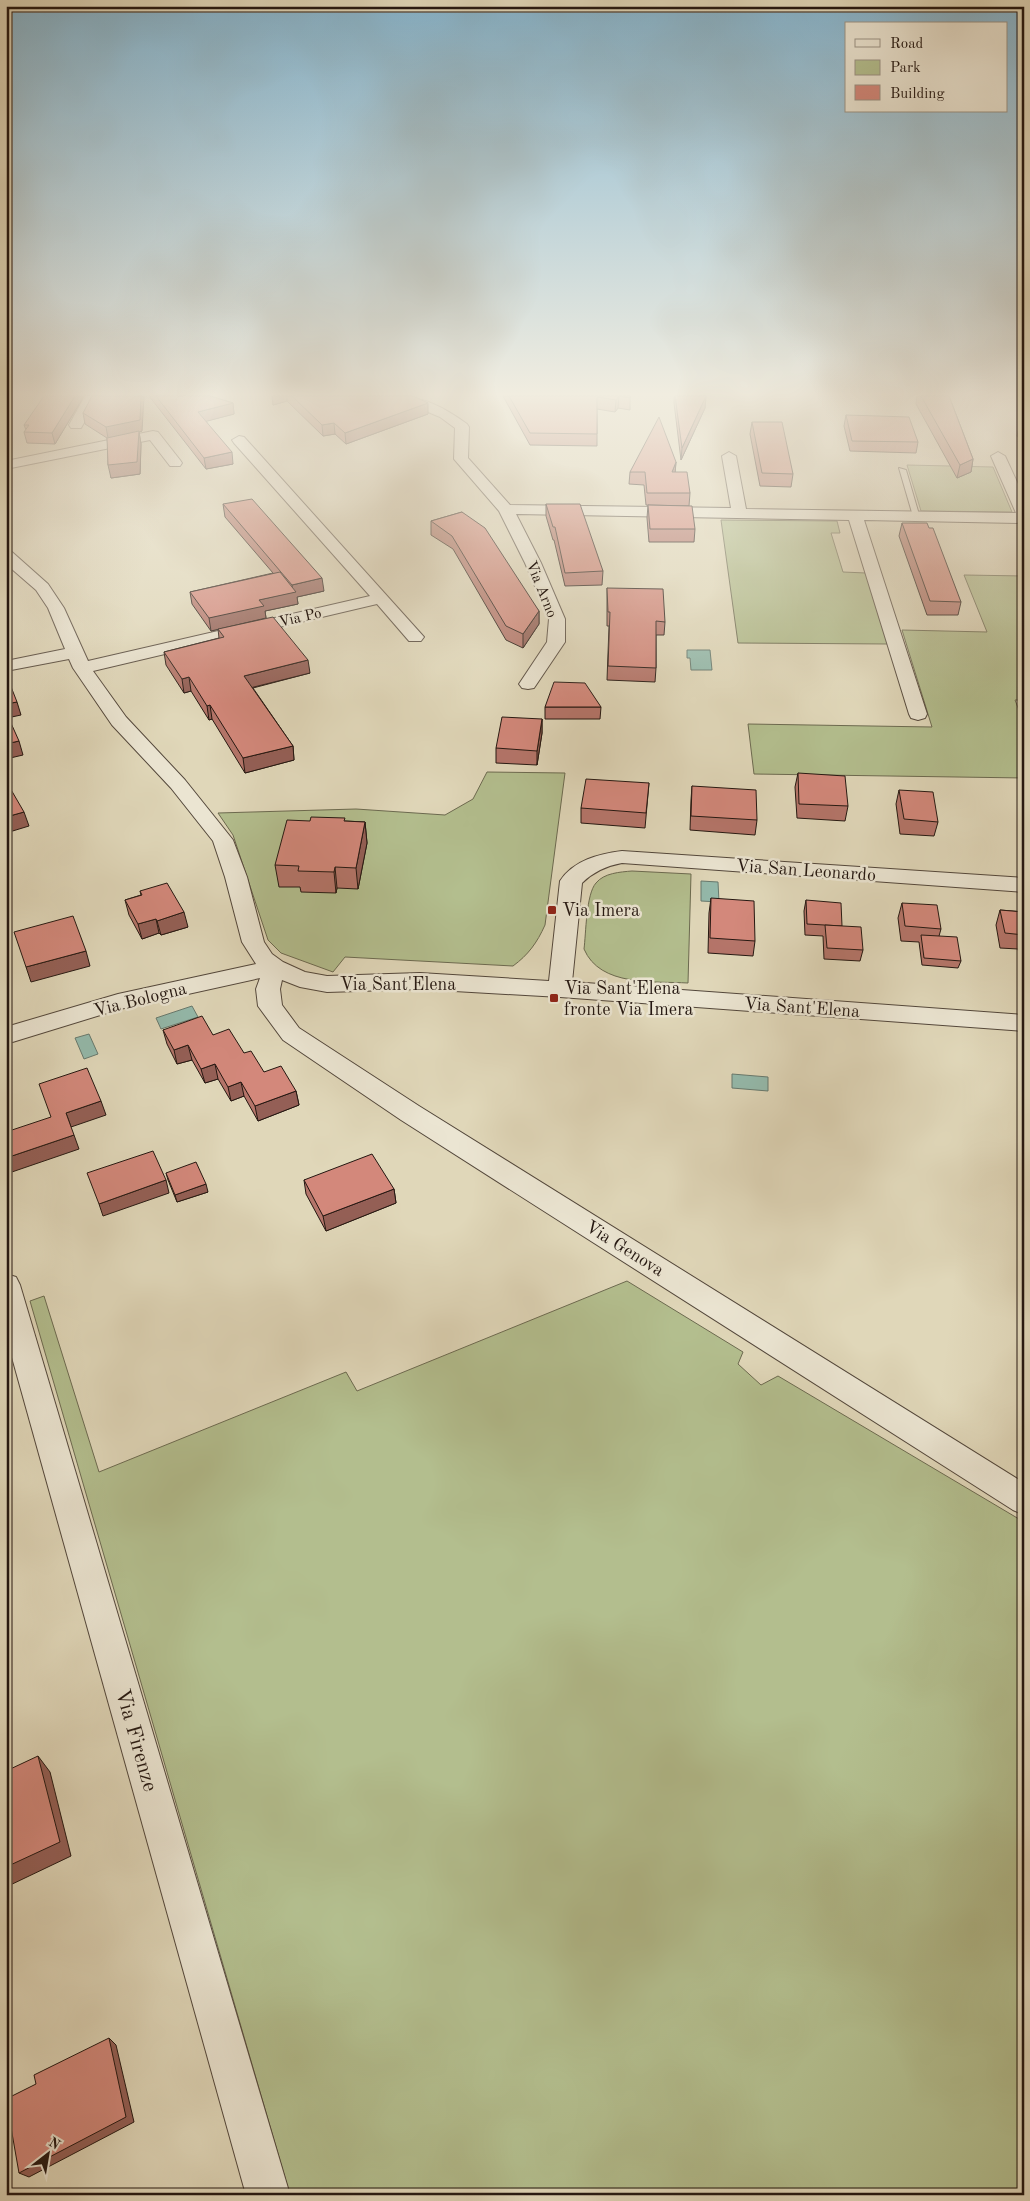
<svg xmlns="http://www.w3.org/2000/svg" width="1030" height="2201" viewBox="0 0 1030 2201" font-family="'Old Standard TT',serif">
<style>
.green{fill:#b3be8e;stroke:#6c6a50}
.water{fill:#94baac;stroke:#67796e}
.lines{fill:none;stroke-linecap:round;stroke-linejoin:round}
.lane-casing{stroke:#53473b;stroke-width:2}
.street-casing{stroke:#53473b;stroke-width:2}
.lane{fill:#ebe5d2;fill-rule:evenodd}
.street{fill:#ebe5d2;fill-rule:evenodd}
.wall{fill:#b5756a;stroke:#241711}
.shaded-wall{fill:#945f56;stroke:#241711}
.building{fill:#d3887b;stroke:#241711}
.poi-dot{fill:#8f2418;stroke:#ebe5d2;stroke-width:2}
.labels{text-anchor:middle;stroke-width:5;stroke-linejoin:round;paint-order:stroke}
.far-street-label{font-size:15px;fill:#241711;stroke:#ebe5d2}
.street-label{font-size:18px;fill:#241711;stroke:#ebe5d2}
.poi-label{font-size:18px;fill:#241711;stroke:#ebe5d2;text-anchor:start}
.near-street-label{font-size:21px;fill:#241711;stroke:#ebe5d2}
</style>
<rect width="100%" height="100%" fill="#e0d7b9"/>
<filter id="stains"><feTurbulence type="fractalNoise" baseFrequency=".004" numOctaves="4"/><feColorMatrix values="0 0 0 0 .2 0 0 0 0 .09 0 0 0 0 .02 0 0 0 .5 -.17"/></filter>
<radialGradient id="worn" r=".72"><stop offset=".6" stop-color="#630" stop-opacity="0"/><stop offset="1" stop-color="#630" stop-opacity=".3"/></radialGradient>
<g class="green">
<path d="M907,465L993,467L1012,512L921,511Z"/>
<path d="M721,520L837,521L840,533H831L843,572L866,573L888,644L738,643Z"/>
<path d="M964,575L1024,576V700H1015L1024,723V778L754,774L748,724L932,727L902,630L987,632Z"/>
<path d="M487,772L565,773L545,925C537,943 528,955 513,966L345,957L333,972L281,953L268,940L233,835L218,813L356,809L445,815L473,799Z"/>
<path d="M632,871L691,874L688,983C654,981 600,987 584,949C586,934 586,894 596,883C604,873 620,872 632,871Z"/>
<path d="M627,1281L743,1352L738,1364L761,1385L778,1376L1024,1522V2195H290L30,1301L44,1296L99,1472L346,1372L357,1391Z"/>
</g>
<g class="water">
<path d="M687,650H710L712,670H691L690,658H687Z"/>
<path d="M701,881L718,882L719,902L701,901Z"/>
<path d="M192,1006L198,1017L161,1029L156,1018Z"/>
<path d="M89,1034L98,1054L84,1059L75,1038Z"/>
<path d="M732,1074L768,1077V1091L732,1088Z"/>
</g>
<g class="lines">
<g class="lane-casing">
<path id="lane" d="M899,468L906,470L920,518L913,516Z"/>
</g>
<g class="street-casing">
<g id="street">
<path d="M85,396H99L81,428H71L69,425Z"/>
<path d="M395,396C423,396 445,408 467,424L469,427L468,458L510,505L731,508L722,456L729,452L736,456L746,509L1016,513L991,456L998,452L1005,456L1024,497V523L864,520L927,714L925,718L918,720L911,718L909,714L849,520L516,514L541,563L565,619V642L534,688L528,689L522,688L519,684L547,642L549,619L525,563L499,511L454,459L455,428L440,417L397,399Z"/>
<path d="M153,431L158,432L180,460L182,463L180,466H170L150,440L6,469V461Z"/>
<path d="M239,436L244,437L424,637L421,641H409L377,604L93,671L126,717L185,780L233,840L247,877L264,942L272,954L283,962L305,972L327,976L420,973L549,981L560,881C574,860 599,854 622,851L1024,878V892L622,863C606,866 593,872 582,883L572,982L1024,1015V1031L560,997L420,989L327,992L300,987L282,980L280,989L282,1005L299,1028L419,1106L1024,1483V1515L1013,1510L401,1120L283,1040L258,1006L256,989L260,978L120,1009L6,1044V1027L118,994L256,964L242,942L225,877L213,841L171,788L112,725L73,668L69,659L6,671V661L65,649L48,608L36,590L6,564V550L12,552L48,584L64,608L88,661L370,596L234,443L232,440Z"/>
<path d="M6,1274L16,1277L20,1285L290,2195H246L6,1336Z"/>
</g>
</g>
<use href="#lane" class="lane"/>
<use href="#street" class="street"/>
</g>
<g class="wall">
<path d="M84,396L55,444L27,443L24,432L26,430L24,425Z"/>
<path d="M149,396H210L233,403L234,414L206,421L233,464L206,469Z"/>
<path d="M272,396H413L428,414L346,444L335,434L323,436L287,401L273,405Z"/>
<path d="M503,396H630V410L618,408L615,412L597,409V446L530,445Z"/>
<path d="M674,396H706L705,408L681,460L674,403Z"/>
<path d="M917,396H949L973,459L971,472L957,478L916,404Z"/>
<path d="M83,413L142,431L139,432L141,444L140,474L111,478L107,438L85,424Z"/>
<path d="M846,415L918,442L916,453L850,451L844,426Z"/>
<path d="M752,422L793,474L791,487L760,486L750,434Z"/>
<path d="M1020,424H1024V442L1017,436Z"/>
<path d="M676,462L675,472L690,493L689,506L646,505L644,485L629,484L630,472Z"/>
<path d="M223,504L324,591L297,597L298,604L265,611L266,618L211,631L192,604L190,592L273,573L225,517Z"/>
<path d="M546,504L603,571L602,585L565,586L554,540H553L546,516Z"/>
<path d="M648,505L695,529L694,542H649L647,518Z"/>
<path d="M462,512L539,611V624L523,648L506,640L453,549L431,535V521Z"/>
<path d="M902,523L961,602L958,615H927L899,536Z"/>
<path d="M607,588L665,622L664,635H656V668L655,682L607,680L609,626H607Z"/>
<path d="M218,629L310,673L253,688L293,746L294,760L245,773L212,719L209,720L191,691L184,693L166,665L164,652L219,638Z"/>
<path d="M545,707H601L600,719H545Z"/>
<path d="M542,719V733L537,765L496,763V748Z"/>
<path d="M798,773L848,806L845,821L797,818L795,787Z"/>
<path d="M649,783L645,828L581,823V808Z"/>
<path d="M692,786L757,820L755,835L690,830L691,800Z"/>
<path d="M899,790L938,822L934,836L900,834L896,804Z"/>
<path d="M345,821L365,822L367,843L358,889L337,888L336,893L301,892L300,887H279L275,865Z"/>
<path d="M140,891L188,927L161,935L159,933L142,939L129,915L125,900L141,895Z"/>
<path d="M711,898L755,941L753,956L708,953L709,913Z"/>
<path d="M806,900L842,926L863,950L860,961L824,959L823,936L805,935L804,911Z"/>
<path d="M902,903L941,929L939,936L961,961L958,968L922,965L919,942L901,941L898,918Z"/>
<path d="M1000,910L1024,912V973L1018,949L1000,948L996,925Z"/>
<path d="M163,1030L213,1035L244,1053L264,1072L296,1091L299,1105L258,1121L244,1096L231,1101L218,1079L205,1083L192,1060L177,1064L167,1044Z"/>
<path d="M166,1173L208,1192L177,1202L168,1180Z"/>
<path d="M304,1180L394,1189L396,1203L326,1231L306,1194Z"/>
</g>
<g class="shaded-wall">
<path d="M75,396H84L55,444L52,433Z"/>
<path d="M141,396H144L142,431L139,432L141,444L140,474L111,478L108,465V438L106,427Z"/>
<path d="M272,396H287V401L273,405Z"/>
<path d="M619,396L618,408L615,412L616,400Z"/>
<path d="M706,396L705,408L681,460L682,448Z"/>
<path d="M233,403L234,414L200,423L198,412Z"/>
<path d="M428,403V414L346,444L345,433Z"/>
<path d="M334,423L335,434L323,436L322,425Z"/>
<path d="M232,452L233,464L206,469L204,458Z"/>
<path d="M973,459L971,472L957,478L960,465Z"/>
<path d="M676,462L675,474L672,472Z"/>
<path d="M322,578L324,591L297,597L298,604L265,611L266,618L211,631L209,618L259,600L293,592L292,585Z"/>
<path d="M539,611V624L523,648V634Z"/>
<path d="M308,660L310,673L246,689L244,676Z"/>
<path d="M189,677L191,691L184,693L182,679Z"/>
<path d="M17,702L21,715L7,718L6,715V704Z"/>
<path d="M210,705L212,719L209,720L207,706Z"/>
<path d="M542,719V733L537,765V751Z"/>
<path d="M19,741L23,755L6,759V744Z"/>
<path d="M293,746L294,760L245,773L243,758Z"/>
<path d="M24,812L29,826L6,833V817Z"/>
<path d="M365,822L367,843L358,889L356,868Z"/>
<path d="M335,867L337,888L336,893L334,872Z"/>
<path d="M184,912L188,927L161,935L157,921Z"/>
<path d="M156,919L159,933L142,939L138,924Z"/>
<path d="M86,951L90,966L31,982L26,967Z"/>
<path d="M188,1045L192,1060L177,1064L174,1050Z"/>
<path d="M215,1064L218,1079L205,1083L201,1069Z"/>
<path d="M241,1082L244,1096L231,1101L228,1087Z"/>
<path d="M296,1091L299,1105L258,1121L255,1106Z"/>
<path d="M101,1101L106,1115L71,1127L66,1113Z"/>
<path d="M74,1135L79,1149L6,1174V1158Z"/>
<path d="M166,1180L169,1193L103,1216L99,1204Z"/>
<path d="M206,1184L208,1192L177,1202L175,1195Z"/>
<path d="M394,1189L396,1203L326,1231L323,1216Z"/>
<path d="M38,1756L50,1772L71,1856L6,1887V1867Z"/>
<path d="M109,2038L116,2045L134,2122L29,2177L19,2173Z"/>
</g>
<g class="building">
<path d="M44,396H75L52,433L24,432L29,425H24Z"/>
<path d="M92,396H141L140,420L106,427L83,413Z"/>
<path d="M156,396H210L233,403L198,412L232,452L204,458Z"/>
<path d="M292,396H413L428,403L345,433L334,423L322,425Z"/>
<path d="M509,396H630V398L619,396L616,400L597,397V434L530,433Z"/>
<path d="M675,396H706L682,448Z"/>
<path d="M921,396H949L973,459L960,465Z"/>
<path d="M846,415L909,417L918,442L852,441Z"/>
<path d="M659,417L676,462L672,472H687L690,493H647L645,472H630Z"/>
<path d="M752,422H782L793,474L762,473Z"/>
<path d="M139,431L137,462L108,465L107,438Z"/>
<path d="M252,499L322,578L292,585L223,504Z"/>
<path d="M546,504H580L603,571L565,573L555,527H553Z"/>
<path d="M648,505L692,506L695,529H650Z"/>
<path d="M462,512L485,528L539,611L523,634L506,626L452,536L431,521Z"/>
<path d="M902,523H927L929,528H933L961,602L930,601Z"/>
<path d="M280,572L296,592L259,600L264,606L209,618L190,592Z"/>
<path d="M607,588L663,589L665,622L656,621V668L608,666L610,612H608Z"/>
<path d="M273,617L308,660L244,676L293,746L243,758L210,705L207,706L189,677L182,679L164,652L224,637L218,629Z"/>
<path d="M6,674L17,702L6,704Z"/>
<path d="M554,682L585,683L601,707H545Z"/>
<path d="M6,712L19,741L6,744Z"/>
<path d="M502,717L542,719L537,751L496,748Z"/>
<path d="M798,773L845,776L848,806L799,804Z"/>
<path d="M586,779L649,783L646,813L581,808Z"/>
<path d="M6,781L24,812L6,817Z"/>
<path d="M692,786L756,790L757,820L691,816Z"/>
<path d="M899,790L933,792L938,822L904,819Z"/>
<path d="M311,817L345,818L344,821L365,822L356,868L335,867L334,872L298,871L299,866L275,865L287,820L310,821Z"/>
<path d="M167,883L184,912L157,921L156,919L138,924L125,900L142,895L140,891Z"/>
<path d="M711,898L754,901L755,941L710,938Z"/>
<path d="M806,900L841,903L842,926L807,924Z"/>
<path d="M902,903L937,905L941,929L905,926Z"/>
<path d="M1000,910L1024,912V936V935L1005,933Z"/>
<path d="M73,916L86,951L26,967L14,932Z"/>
<path d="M825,925L861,927L863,950L827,948Z"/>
<path d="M921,935L957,937L961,961L924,958Z"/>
<path d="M202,1016L213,1035L229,1029L244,1053L251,1051L264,1072L281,1066L296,1091L255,1106L241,1082L228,1087L215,1064L201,1069L188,1045L174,1050L163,1030Z"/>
<path d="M87,1068L101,1101L66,1113L74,1135L6,1158V1132L51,1117L39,1084Z"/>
<path d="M153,1151L166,1180L99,1204L87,1173Z"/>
<path d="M372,1154L394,1189L323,1216L304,1180Z"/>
<path d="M196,1162L206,1184L175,1195L166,1173Z"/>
<path d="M38,1756L60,1842L6,1867V1771Z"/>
<path d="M109,2038L126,2117L19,2173L6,2099L36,2084L34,2075Z"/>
</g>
<linearGradient id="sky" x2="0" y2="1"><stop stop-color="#86b6d0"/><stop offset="0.56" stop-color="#f1ede0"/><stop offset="1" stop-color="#f1ede0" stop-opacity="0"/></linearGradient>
<rect width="1030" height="704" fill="url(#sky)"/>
<g class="poi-dot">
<rect x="547" y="905" width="10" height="10" rx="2.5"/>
<rect x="549" y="993" width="10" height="10" rx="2.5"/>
</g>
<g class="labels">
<g class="far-street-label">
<text transform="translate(542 589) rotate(68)" y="5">Via Arno</text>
<text transform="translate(300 617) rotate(-13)" y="5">Via Po</text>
</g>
<g class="street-label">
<text transform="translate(806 870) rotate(4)" y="6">Via San Leonardo</text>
<text x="398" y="990">Via Sant'Elena</text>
<text transform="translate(140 999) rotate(-14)" y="6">Via Bologna</text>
<text transform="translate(802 1007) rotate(4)" y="6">Via Sant'Elena</text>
<text transform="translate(625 1248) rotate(32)" y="6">Via Genova</text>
</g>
<g class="poi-label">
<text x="562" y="916">Via Imera</text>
<text x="564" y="994">Via Sant'Elena<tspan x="564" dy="21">fronte Via Imera</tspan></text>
</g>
<g class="near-street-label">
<text transform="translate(137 1740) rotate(74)" y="7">Via Firenze</text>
</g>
</g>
<rect width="1030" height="2201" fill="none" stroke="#e0d7b9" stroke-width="25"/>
<rect x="8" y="8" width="1015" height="2186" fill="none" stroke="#241711" stroke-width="2.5"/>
<rect x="12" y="12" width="1005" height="2176" fill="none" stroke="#241711"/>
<rect x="845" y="22" width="162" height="90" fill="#ebe5d2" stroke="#9b9385"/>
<rect x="855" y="39" width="25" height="8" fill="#ebe5d2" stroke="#9b9385"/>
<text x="890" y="48" font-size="15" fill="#241711">Road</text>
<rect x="855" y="60" width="25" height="15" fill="#b3be8e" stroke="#9b9385"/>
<text x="890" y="72" font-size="15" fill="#241711">Park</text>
<rect x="855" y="85" width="25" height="15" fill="#d3887b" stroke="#9b9385"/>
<text x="890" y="98" font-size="15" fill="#241711">Building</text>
<g transform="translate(48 2154) rotate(31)" stroke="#ebe5d2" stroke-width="4" paint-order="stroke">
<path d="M0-4L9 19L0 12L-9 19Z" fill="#241711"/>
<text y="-8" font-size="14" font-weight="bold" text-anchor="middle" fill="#241711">N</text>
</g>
<rect width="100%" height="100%" filter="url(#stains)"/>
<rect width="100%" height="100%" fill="url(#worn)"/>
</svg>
